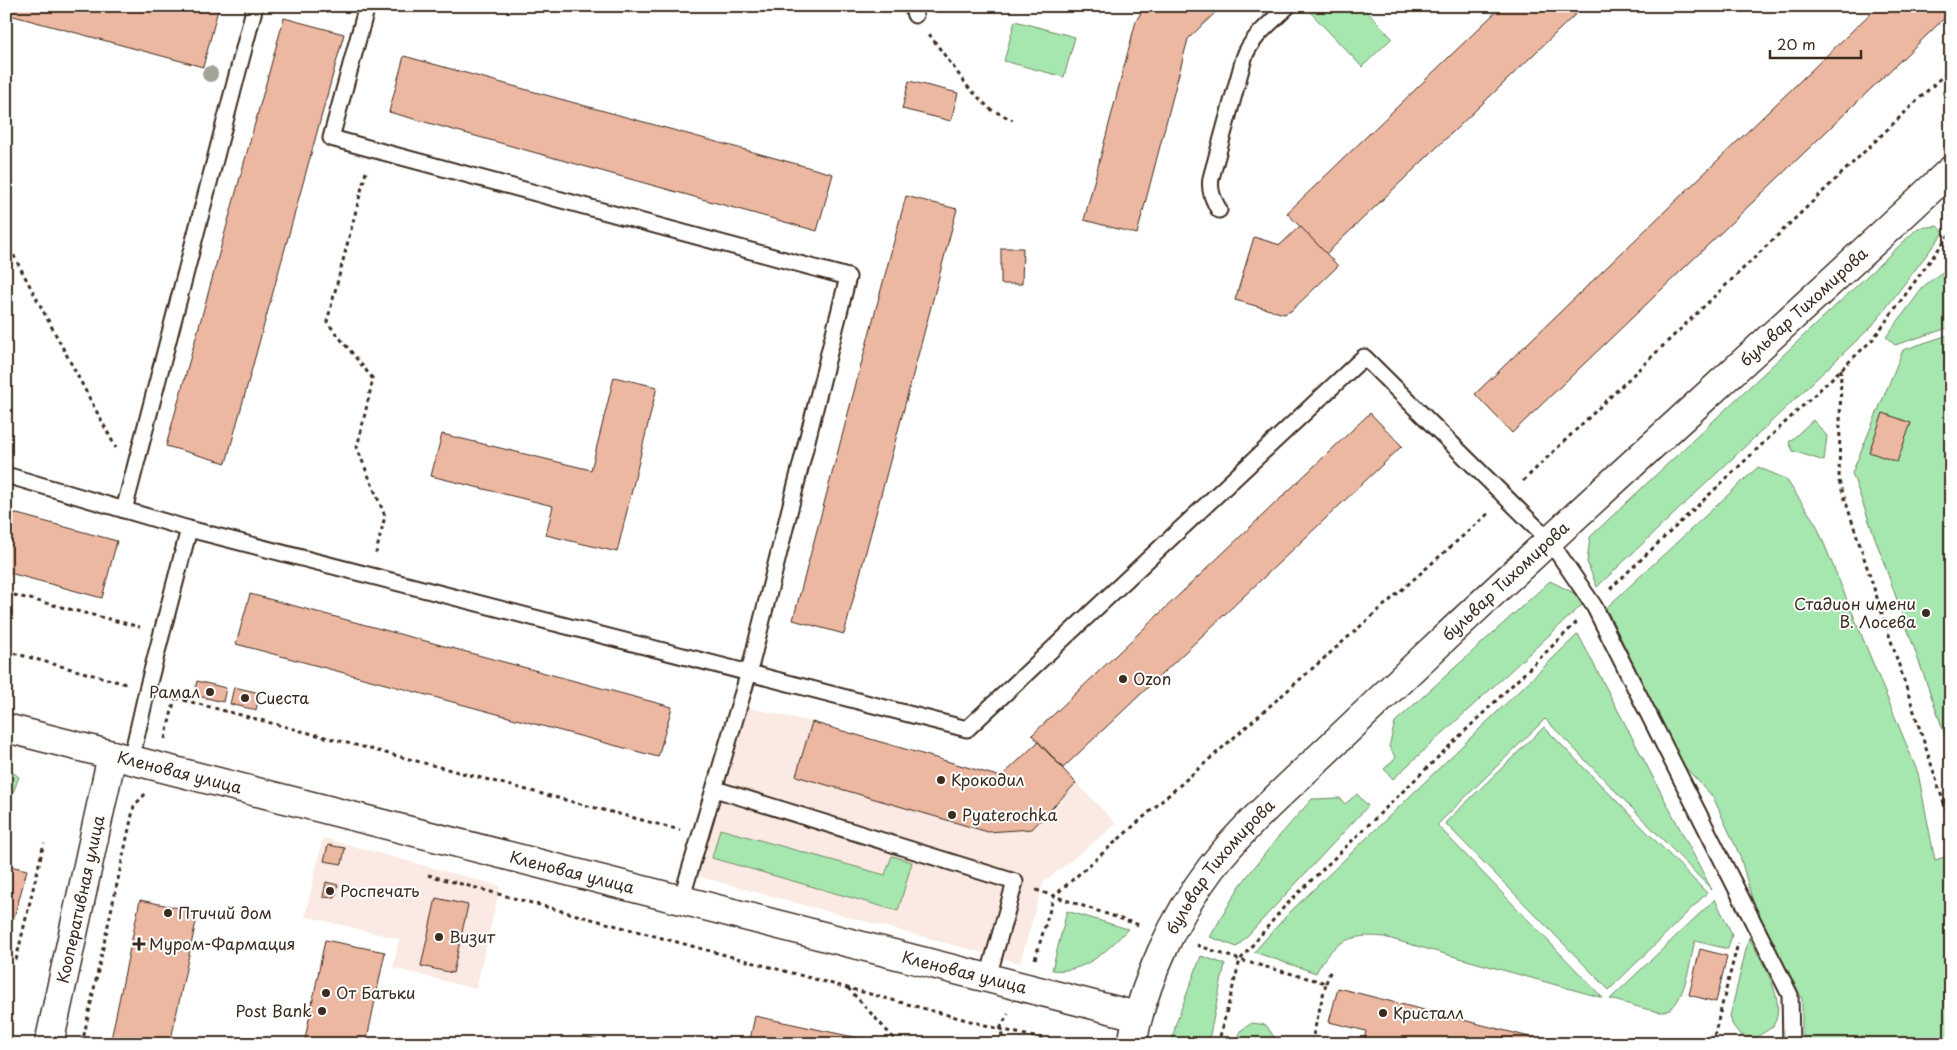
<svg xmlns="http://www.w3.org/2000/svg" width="1957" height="1050" viewBox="0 0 1957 1050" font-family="'Playpen Sans',sans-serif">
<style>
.built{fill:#faeae3}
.green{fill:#a6e6af;stroke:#708866}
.building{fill:#edb8a1;stroke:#3b2a1e}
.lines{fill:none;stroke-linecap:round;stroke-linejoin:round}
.service-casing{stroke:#3b2a1e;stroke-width:19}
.minor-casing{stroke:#3b2a1e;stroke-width:31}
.tertiary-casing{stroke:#3b2a1e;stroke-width:31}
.path{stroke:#3b2a1e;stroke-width:3;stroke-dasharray:4 4;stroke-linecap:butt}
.service{stroke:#fff;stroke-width:15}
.minor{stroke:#fff;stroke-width:28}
.tertiary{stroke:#fff;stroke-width:28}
.tree{fill:#a2a497}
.poi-dot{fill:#3b2a1e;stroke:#fff;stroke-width:2}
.labels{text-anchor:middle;stroke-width:4;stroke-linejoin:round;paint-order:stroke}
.street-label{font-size:16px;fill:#3b2a1e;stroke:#fff}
.poi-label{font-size:16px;fill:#3b2a1e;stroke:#fff;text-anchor:start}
</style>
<rect width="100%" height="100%" fill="#fff"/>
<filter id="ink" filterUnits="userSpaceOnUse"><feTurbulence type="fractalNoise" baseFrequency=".02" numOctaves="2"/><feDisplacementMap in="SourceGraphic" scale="10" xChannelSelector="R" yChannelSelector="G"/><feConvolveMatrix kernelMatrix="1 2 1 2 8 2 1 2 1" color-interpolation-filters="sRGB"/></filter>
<g filter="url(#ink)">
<g class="built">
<path d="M746,707L812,722L1001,777L1038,742L1116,824L1043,883L1020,963L697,876Z"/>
<path d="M323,838L500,886L476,989L393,968L399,939L305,916Z"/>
</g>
<g class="green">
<path d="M1316,6H1362L1392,38L1362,67L1310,12Z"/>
<path d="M1015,21L1075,37L1064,77L1004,61Z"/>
<path d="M1951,84V113L1942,92Z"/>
<path d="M1937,226L1944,232L1872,326L1597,587L1587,562L1590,537L1918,228Z"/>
<path d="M1945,270L1951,280V327L1895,345L1886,337L1925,285Z"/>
<path d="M1951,334V752L1852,473L1903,350Z"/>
<path d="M1813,420L1827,436L1824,461L1793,451L1789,442Z"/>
<path d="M1758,467L1786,479L1816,524L1918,773L1935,860L1951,855V1044H1802V999L1753,902L1740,856L1713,797L1683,765L1606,608Z"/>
<path d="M1550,581L1580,596L1582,605L1393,779L1384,769L1396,758L1389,747L1395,722Z"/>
<path d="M1578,634L1712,890L1545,719L1437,825L1603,998L1384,937C1350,933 1332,942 1316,973L1254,952L1288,914Z"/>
<path d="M1544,727L1707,893L1609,990L1445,823Z"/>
<path d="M6,767L19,777L11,798L6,799Z"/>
<path d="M1357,794L1368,806L1237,947L1210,937L1239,887L1274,842L1312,799L1340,798L1345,804Z"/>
<path d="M720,829L885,875L892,856L912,862L898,911L712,858Z"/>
<path d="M1715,899L1732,934L1728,949L1695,941C1690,959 1685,1009 1663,1012C1656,1013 1618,1001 1610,999Z"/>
<path d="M1067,911L1128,929C1107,951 1084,974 1052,970Z"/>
<path d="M1749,937C1760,959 1789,1002 1773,1026C1769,1030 1761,1034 1757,1037L1741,1036L1732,1024L1730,1016Z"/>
<path d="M1201,956L1225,964L1208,1044H1171L1176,1023Z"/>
<path d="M1252,1023L1266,1025L1274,1037L1272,1044H1238L1240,1031Z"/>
</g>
<g class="building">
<path d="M6,6H219L203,67L6,14Z"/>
<path d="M1145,6H1222L1188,39L1137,234L1084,220L1136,21Z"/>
<path d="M1502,6H1584L1326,254L1287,213Z"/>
<path d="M1878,6H1951V12L1512,433L1475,394Z"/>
<path d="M284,18L344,34L226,463L166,446Z"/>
<path d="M404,56L833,174L817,231L389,112Z"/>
<path d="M909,81L958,93L951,121L902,109Z"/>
<path d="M906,196L957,209L844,634L793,620Z"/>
<path d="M1300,226L1338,266L1291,311L1284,314L1235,300L1254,237L1280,245Z"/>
<path d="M1001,248H1023L1022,284H1001Z"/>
<path d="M614,377L657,387L617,552L546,535L553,506L431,476L442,434L591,470Z"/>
<path d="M1370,413L1402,446L1063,768L1032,735Z"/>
<path d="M1883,413L1911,423L1897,462L1869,452Z"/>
<path d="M6,511L117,541L102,598L6,572Z"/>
<path d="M250,594L672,707L658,757L236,644Z"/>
<path d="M197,681L226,688L223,702L194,695Z"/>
<path d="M234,687L260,693L256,710L230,704Z"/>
<path d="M812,722L1001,777L1038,742L1076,783L1032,829L988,832L796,776Z"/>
<path d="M328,845L345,848L342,864L324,861Z"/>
<path d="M6,865L27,870L14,918L6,916Z"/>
<path d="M326,882L338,885L335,898L323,897Z"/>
<path d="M436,898L468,905L453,973L421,966Z"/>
<path d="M140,900L198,912L190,950L170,1044H110Z"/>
<path d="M325,940L385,952L366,1044H304Z"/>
<path d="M1700,949L1727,956L1716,1002L1689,995Z"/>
<path d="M1338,988L1557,1044H1363L1366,1031L1329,1022Z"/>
<path d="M755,1016L863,1039L862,1044H749Z"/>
<path d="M589,1038L614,1044H588Z"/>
</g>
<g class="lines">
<g class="service-casing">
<g id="service">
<path d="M367,6L331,138L848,277L749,672L681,900"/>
<path d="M912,6L915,15"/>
<path d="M1219,210C1213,199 1209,191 1211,178L1244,58C1251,37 1272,22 1288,6"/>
<path d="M6,475L189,529L967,729L1364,357L1549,540L1594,606L1790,995L1791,1044"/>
<path d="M124,510L255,6"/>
<path d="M131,760L147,690L189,529"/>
<path d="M715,789L1015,882L988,977"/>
</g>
</g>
<g class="minor-casing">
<g id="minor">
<path id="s1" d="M6,728L1137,1016"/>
<path id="s2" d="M49,1044L112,755"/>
</g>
</g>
<g class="tertiary-casing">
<g id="tertiary">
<path id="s3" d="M1132,1044C1143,983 1174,917 1211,868C1240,831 1275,799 1309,767C1350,728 1391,689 1432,650C1603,488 1779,332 1951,170"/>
</g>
</g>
<g class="path">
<path d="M929,34L968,87L990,109L1013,120"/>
<path d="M366,172L327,322L373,379L357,448L385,516L376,553"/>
<path d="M6,241L116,448"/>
<path d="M1841,369L1839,481L1951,825"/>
<path d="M1523,481L1951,68"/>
<path d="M1610,589L1873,339L1951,232"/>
<path d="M6,593L140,627"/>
<path d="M6,651L126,684"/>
<path d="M168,696L680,830"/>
<path d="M165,739L175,698"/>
<path d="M428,875L1000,1029L1064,1044"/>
<path d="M1036,890L1142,926"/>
<path d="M1197,945L1240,960L1326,983L1311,1044"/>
<path d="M1035,959L1054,896L1489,513"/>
<path d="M16,960L44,843"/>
<path d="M1326,983L1331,969"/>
<path d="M848,988L899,1044"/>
<path d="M82,1044L134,806L146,793"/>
<path d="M1005,1044L1000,1029L1008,1014"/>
<path d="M1218,1044L1240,960L1284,907L1577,622"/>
<path d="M1712,1044L1738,943"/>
</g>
<use href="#service" class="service"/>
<use href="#minor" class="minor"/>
<use href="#tertiary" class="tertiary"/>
</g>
<circle class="tree" cx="210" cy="74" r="8"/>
</g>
<g class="poi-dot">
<circle cx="1926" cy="613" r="5"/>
<circle cx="1123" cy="679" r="5"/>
<circle cx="210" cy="692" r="5"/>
<circle cx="245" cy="698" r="5"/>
<circle cx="941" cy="780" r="5"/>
<circle cx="952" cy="815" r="5"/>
<circle cx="330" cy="891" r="5"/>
<circle cx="168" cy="913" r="5"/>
<circle cx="439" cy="937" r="5"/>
<path d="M136.5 936.5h5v5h5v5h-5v5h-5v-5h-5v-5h5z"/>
<circle cx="326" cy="993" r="5"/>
<circle cx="322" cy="1011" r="5"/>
<circle cx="1383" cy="1013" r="5"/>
</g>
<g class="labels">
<g class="street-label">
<text dy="6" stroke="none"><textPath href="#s3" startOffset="1011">бульвар Тихомирова</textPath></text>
<text dy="6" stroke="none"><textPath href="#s3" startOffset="606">бульвар Тихомирова</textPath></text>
<text dy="6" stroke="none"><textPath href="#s1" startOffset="179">Кленовая улица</textPath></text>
<text dy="6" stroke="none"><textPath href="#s3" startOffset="201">бульвар Тихомирова</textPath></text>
<text dy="6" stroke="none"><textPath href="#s1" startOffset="584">Кленовая улица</textPath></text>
<text dy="6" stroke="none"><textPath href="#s2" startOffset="148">Кооперативная улица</textPath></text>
<text dy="6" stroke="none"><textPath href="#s1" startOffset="989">Кленовая улица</textPath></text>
</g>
<g class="poi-label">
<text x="1916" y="610" text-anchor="end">Стадион имени<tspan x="1916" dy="18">В. Лосева</tspan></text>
<text x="1133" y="685">Ozon</text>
<text x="200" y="698" text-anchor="end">Рамал</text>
<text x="255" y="704">Сиеста</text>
<text x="951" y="786">Крокодил</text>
<text x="962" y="821">Pyaterochka</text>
<text x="340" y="897">Роспечать</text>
<text x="178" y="919">Птичий дом</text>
<text x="449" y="943">Визит</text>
<text x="149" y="950">Муром-Фармация</text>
<text x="336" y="999">От Батьки</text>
<text x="312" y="1017" text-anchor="end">Post Bank</text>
<text x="1393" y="1019">Кристалл</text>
</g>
</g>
<rect width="1957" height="1050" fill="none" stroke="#fff" stroke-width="25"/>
<rect x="12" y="12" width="1932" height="1025" fill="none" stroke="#3b2a1e" stroke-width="2" filter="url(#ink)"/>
<path d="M1770 50v8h91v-8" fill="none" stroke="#3b2a1e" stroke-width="2.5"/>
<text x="1777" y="50" font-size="15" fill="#3b2a1e" stroke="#ffffff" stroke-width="4" paint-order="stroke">20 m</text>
</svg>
